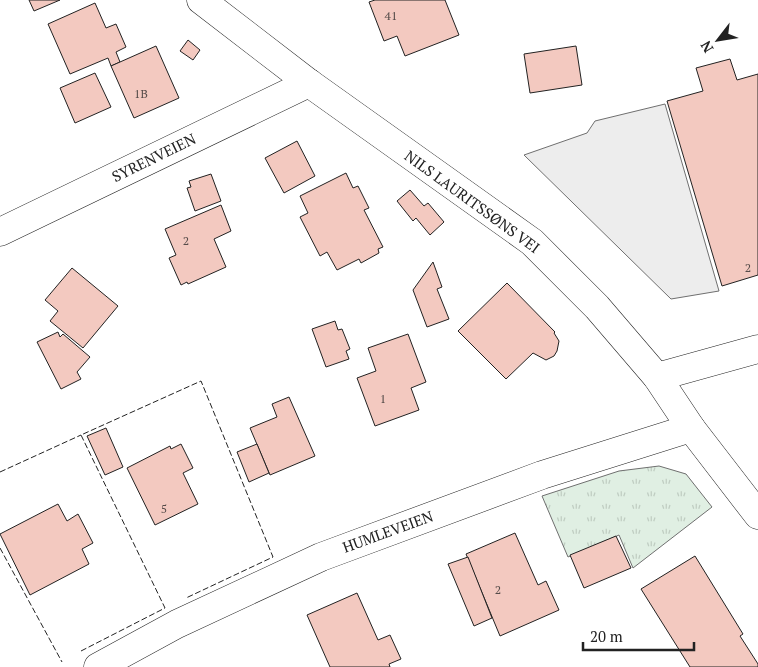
<svg xmlns="http://www.w3.org/2000/svg" width="758" height="667" viewBox="0 0 758 667" font-family="'PT Serif',serif">
<style>
.grass{fill:url(#grass-tufts);stroke:#6f6f6f}
.parking{fill:#ededed;stroke:#6f6f6f}
.building{fill:#f3c9c0;stroke:#222}
.lines{fill:none;stroke-linecap:round;stroke-linejoin:round}
.street-casing{stroke:#222;stroke-width:29}
.street{stroke:#fff;stroke-width:28}
.fence{stroke:#222;stroke-width:1;stroke-dasharray:6 2.5;stroke-linecap:butt}
.labels{text-anchor:middle;stroke-width:4;stroke-linejoin:round;paint-order:stroke}
.number-label{font-size:12px;fill:#564c4a}
.street-label{font-size:15px;fill:#222;stroke:#fff}
</style>
<defs>
<pattern id="grass-tufts" width="24" height="20" patternUnits="userSpaceOnUse" patternTransform="scale(1.25)"><rect width="24" height="20" fill="#e0efe3"/><path d="M3 7l-1-3M5 7V3M7 7l1-3M15 17l-1-3M17 17v-4M19 17l1-3" fill="none" stroke="#c0cdc2"/></pattern>
</defs>
<rect width="100%" height="100%" fill="#fff"/>
<path class="grass" d="M659,466L686,474L712,507L633,568L619,535L568,557L542,496L619,471Z"/>
<path class="parking" d="M665,104L719,291L671,299L524,155L587,133L595,121Z"/>
<g class="building">
<path d="M29,0H60L34,11Z"/>
<path d="M375,0H445L459,35L405,56L397,36L384,41L369,2Z"/>
<path d="M95,3L106,28L116,24L126,47L116,52L120,62L111,66L108,58L70,74L48,24Z"/>
<path d="M188,40L200,50L193,60L180,51Z"/>
<path d="M156,46L179,98L134,118L111,66Z"/>
<path d="M576,46L582,85L530,93L524,54Z"/>
<path d="M730,59L737,80L758,74V275L722,286L667,101L703,91L696,68Z"/>
<path d="M95,73L111,107L75,123L60,88Z"/>
<path d="M297,141L315,176L284,193L265,158Z"/>
<path d="M346,173L353,188L358,186L369,208L364,210L383,247L378,249L379,253L361,263L359,259L337,270L327,252L320,256L300,217L308,213L300,196Z"/>
<path d="M211,174L221,201L195,211L187,188L191,187L189,181Z"/>
<path d="M410,190L424,206L428,203L444,222L430,235L416,218L413,221L397,201Z"/>
<path d="M221,205L231,231L214,239L226,267L188,284L187,282L181,285L169,258L176,255L165,229Z"/>
<path d="M433,262L442,287L437,289L449,319L427,327L413,290Z"/>
<path d="M72,268L118,306L83,348L50,321L58,311L45,300Z"/>
<path d="M507,283L555,332L554,333L559,341L557,351L554,356L546,360L533,353L506,379L458,331Z"/>
<path d="M335,321L338,330L342,329L350,349L346,351L349,359L326,367L312,329Z"/>
<path d="M58,332L60,337L63,334L90,357L77,372L81,379L61,389L37,342Z"/>
<path d="M408,334L426,382L411,388L419,410L375,426L357,378L376,371L368,348Z"/>
<path d="M289,397L315,456L270,475L250,428L277,417L272,404Z"/>
<path d="M106,428L123,467L105,475L87,436Z"/>
<path d="M181,444L193,468L183,473L198,504L155,525L127,468L170,446L171,449Z"/>
<path d="M257,444L269,473L249,482L237,452Z"/>
<path d="M58,504L67,521L78,514L93,543L82,549L89,564L30,595L0,534Z"/>
<path d="M515,533L538,585L546,581L559,610L500,636L466,554Z"/>
<path d="M616,536L631,568L584,588L570,555Z"/>
<path d="M695,556L743,634L740,636L758,664V667H690L641,589Z"/>
<path d="M468,557L492,618L474,626L448,564Z"/>
<path d="M357,593L378,640L390,635L401,659L389,664L390,667H330L307,615Z"/>
</g>
<g class="lines">
<g class="street-casing">
<g id="street">
<path d="M201,0L309,83L532,242L597,307L657,377L691,428L758,515"/>
<path d="M0,232L309,83"/>
<path d="M657,377L758,349"/>
<path d="M98,667L177,624L321,557L542,475L691,428"/>
</g>
</g>
<use href="#street" class="street"/>
<g class="fence">
<path d="M0,472L81,435"/>
<path d="M0,548L62,662"/>
<path d="M81,651L165,608L81,435L201,381L273,557L186,598"/>
</g>
</g>
<g class="labels">
<g class="number-label">
<text x="391" y="20">41</text>
<text x="141" y="98">1B</text>
<text x="186" y="245">2</text>
<text x="748" y="272">2</text>
<text x="383" y="403">1</text>
<text x="164" y="513">5</text>
<text x="498" y="594">2</text>
</g>
<g class="street-label">
<text transform="translate(154 158) rotate(-26)" y="5">SYRENVEIEN</text>
<text transform="translate(472 202) rotate(36)" y="5">NILS LAURITSSØNS VEI</text>
<text transform="translate(388 532) rotate(-20)" y="5">HUMLEVEIEN</text>
</g>
</g>
<g transform="translate(718 40) rotate(239)" stroke="#ffffff" stroke-width="4" paint-order="stroke">
<path d="M0-4L9 19L0 12L-9 19Z" fill="#222222"/>
<text y="-8" font-size="14" font-weight="bold" text-anchor="middle" fill="#222222">N</text>
</g>
<path d="M583 642v8h111v-8" fill="none" stroke="#222222" stroke-width="2.5"/>
<text x="590" y="642" font-size="15" fill="#222222" stroke="#ffffff" stroke-width="4" paint-order="stroke">20 m</text>
</svg>
